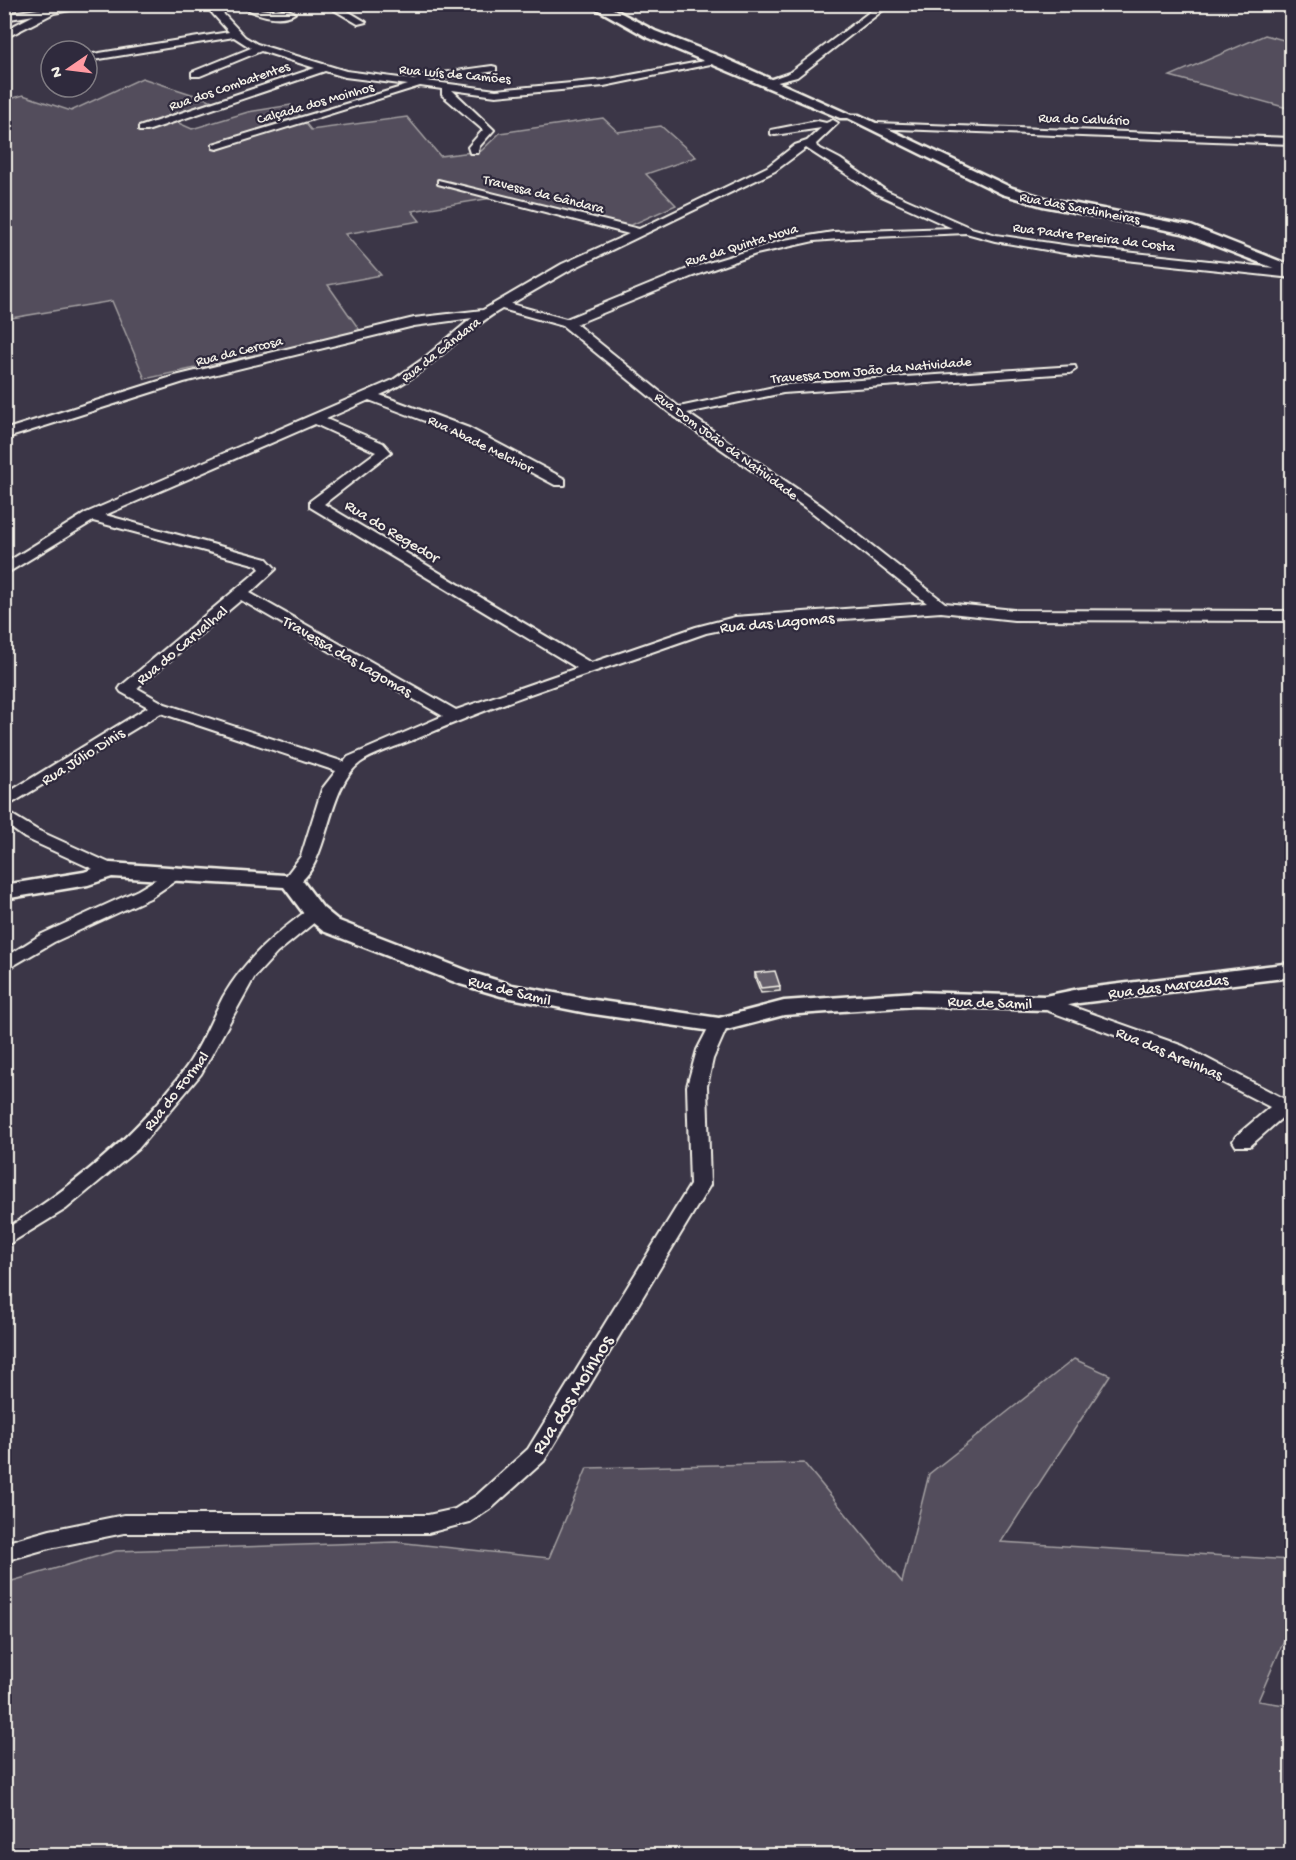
<svg xmlns="http://www.w3.org/2000/svg" width="1296" height="1860" viewBox="0 0 1296 1860" font-family="'Gochi Hand',sans-serif">
<style>
.green{fill:#534e5c;stroke:#a4a0a2;stroke-width:1.5}
.lines{fill:none;stroke-linecap:round;stroke-linejoin:round}
.minor-casing{stroke:#f4f1e8;stroke-width:4}
.tertiary-casing{stroke:#f4f1e8;stroke-width:5}
.minor{fill:#2f2a3d;fill-rule:evenodd}
.tertiary{fill:#2f2a3d;fill-rule:evenodd}
.wall{fill:#57535d;stroke:#f4f1e8;stroke-width:1.5}
.building{fill:#65616c;stroke:#f4f1e8;stroke-width:1.5}
.labels{text-anchor:middle;stroke-width:4.5;stroke-linejoin:round;paint-order:stroke}
.far-street-label{font-size:14px;fill:#f4f1e8;stroke:#2f2a3d}
.street-label{font-size:16px;fill:#f4f1e8;stroke:#2f2a3d}
.near-street-label{font-size:20px;fill:#f4f1e8;stroke:#2f2a3d}
</style>
<rect width="100%" height="100%" fill="#3b3647"/>
<filter id="ink" filterUnits="userSpaceOnUse"><feTurbulence type="fractalNoise" baseFrequency=".0167" numOctaves="2"/><feDisplacementMap in="SourceGraphic" scale="12" xChannelSelector="R" yChannelSelector="G"/><feConvolveMatrix kernelMatrix="1 2 1 2 8 2 1 2 1" color-interpolation-filters="sRGB"/></filter>
<g filter="url(#ink)">
<g class="green">
<path d="M1265,35L1291,42V109L1170,76Z"/>
<path d="M142,78L213,101L165,117L192,129L248,112L291,105L311,130L407,117L440,156L481,151L500,133L603,118L618,132L661,126L696,157L646,174L676,205L627,227L504,196L412,211L420,221L345,234L381,275L328,285L361,332L145,379L112,301L5,319L4,101L23,95L71,111Z"/>
<path d="M1074,1359L1110,1375L1001,1542L1291,1560V1624L1258,1701L1291,1706V1855H5V1583L116,1551L396,1542L549,1558L587,1468L804,1463L902,1582L929,1474Z"/>
</g>
<g class="lines">
<g class="minor-casing">
<g id="minor">
<path d="M72,4H102L54,13L11,35H4V25L9,28L34,15L4,20V14Z"/>
<path d="M204,4H214L245,37L257,44L346,71L415,80L420,76L492,66L496,67V71L426,81L496,90L604,80L720,58L725,61L604,86L496,96L452,90L494,130L479,147L478,153H470L468,147L483,130L442,95V89L420,86L217,149L213,148V144L408,85L345,77L325,71L147,131H139V127L315,68L261,51L200,76H192V72L251,48L234,37L87,61V55L229,32Z"/>
<path d="M239,4C249,4 257,9 267,10C276,11 287,8 295,13C280,23 252,14 239,4Z"/>
<path d="M271,4H310L275,9Z"/>
<path d="M324,4H336L366,22L358,24Z"/>
<path d="M880,4H891L797,77L766,85V81L789,73Z"/>
<path d="M833,120L838,123L816,144L817,147L840,159L885,190L971,228L996,235L1070,246L1292,270V278L1070,254L995,241L966,233L852,238L814,241L756,254L693,276L576,324L679,407L783,385L1075,366L1076,369L1070,373L783,393L687,413L823,507L945,603L1014,610L1292,611V621L1014,620L941,612L735,627L706,633C611,667 515,696 423,736C405,744 375,752 360,763C324,790 329,877 291,886L282,881L301,856L322,789L336,771L161,713L4,808V795L148,707L121,692L119,689L121,686L260,569L257,565L93,521L4,575V564L86,513L393,380L423,359L472,318L414,326L184,382L4,439V430L175,376L414,318L483,310L562,264L629,234L438,184V180L639,229L767,167L795,145L807,141L821,128L775,135L771,134V130L817,121L826,123ZM806,148L877,194L952,228L833,232L784,240L685,270L566,319L511,304L570,270L775,171ZM502,309L563,326L671,414L813,513L927,603L735,617L696,627L591,663L324,504L391,452L383,443L326,419L369,400L459,434L555,485H565V479L469,428L380,395C428,375 458,334 502,309ZM315,424L376,452L310,501V507L577,668L456,710L250,593L276,569L267,559L105,515ZM241,600L443,716L348,757L344,762L165,704L137,688Z"/>
<path d="M875,123L1292,138V144L871,128L870,126Z"/>
<path d="M4,810L37,830L116,866L119,870L110,875L104,874L25,838L4,823Z"/>
<path d="M175,868L184,873L181,877L150,898L54,942L4,971V958L42,934L138,890Z"/>
<path d="M315,908L324,913L321,917L277,953L254,978L201,1074L138,1149L66,1209L4,1247V1230C74,1186 139,1134 187,1066C202,1044 211,1020 223,997C244,960 275,934 309,909Z"/>
<path d="M1045,997L1183,1046L1290,1102L1292,1118L1284,1116L1250,1146H1236L1233,1141L1236,1136L1270,1107L1169,1055L1038,1007L1036,1003Z"/>
<path d="M719,1019L728,1025L713,1059L707,1086L710,1185L544,1461L493,1507L470,1522L428,1533H124L50,1548L4,1561V1543L50,1530L124,1515H428L455,1509L477,1495L528,1449L690,1185L687,1086L697,1050L712,1021Z"/>
</g>
</g>
<g class="tertiary-casing">
<g id="tertiary">
<path d="M588,4H604L655,31L724,58L851,115H859L1012,188L1045,198L1191,226L1292,266V275L1182,233L1043,206L1002,194L848,118H840L647,37Z"/>
<path d="M110,863L299,876L323,908L339,921L476,974L512,985L587,999L719,1018L784,1001L915,992L1045,996L1079,989L1292,963V977L1079,1003L1045,1010L915,1006L784,1015L719,1032L587,1013L501,996L460,984L323,931L307,918L284,887L112,877L88,885L4,899V885L84,872Z"/>
</g>
</g>
<use href="#minor" class="minor"/>
<use href="#tertiary" class="tertiary"/>
</g>
<path class="wall" d="M755,973L780,986V991L761,993L755,978Z"/>
<path class="building" d="M775,971L780,986L761,988L755,973Z"/>
</g>
<g class="labels">
<g class="far-street-label">
<text transform="translate(455 73) rotate(5)" y="5">Rua Luís de Camões</text>
<text transform="translate(229 85) rotate(-19)" y="5">Rua dos Combatentes</text>
<text transform="translate(315 102) rotate(-16)" y="5">Calçada dos Moinhos</text>
<text transform="translate(1084 118) rotate(2)" y="5">Rua do Calvário</text>
<text transform="translate(544 193) rotate(14)" y="5">Travessa da Gândara</text>
<text transform="translate(1080 207) rotate(11)" y="5">Rua das Sardinheiras</text>
<text transform="translate(1094 236) rotate(7)" y="5">Rua Padre Pereira da Costa</text>
<text transform="translate(741 244) rotate(-17)" y="5">Rua da Quinta Nova</text>
<text transform="translate(440 349) rotate(-38)" y="5">Rua da Gândara</text>
<text transform="translate(239 350) rotate(-14)" y="5">Rua da Cercosa</text>
<text transform="translate(871 369) rotate(-5)" y="5">Travessa Dom João da Natividade</text>
<text transform="translate(481 443) rotate(26)" y="5">Rua Abade Melchior</text>
<text transform="translate(727 445) rotate(36)" y="5">Rua Dom João da Natividade</text>
</g>
<g class="street-label">
<text transform="translate(393 530) rotate(31)" y="6">Rua do Regedor</text>
<text transform="translate(777 621) rotate(-5)" y="6">Rua das Lagomas</text>
<text transform="translate(181 644) rotate(-40)" y="6">Rua do Carvalhal</text>
<text transform="translate(348 655) rotate(30)" y="6">Travessa das Lagomas</text>
<text transform="translate(82 755) rotate(-32)" y="6">Rua Júlio Dinis</text>
<text transform="translate(1168 985) rotate(-7)" y="6">Rua das Marcadas</text>
<text transform="translate(510 989) rotate(14)" y="6">Rua de Samil</text>
<text transform="translate(990 1001) rotate(2)" y="6">Rua de Samil</text>
<text transform="translate(1170 1052) rotate(23)" y="6">Rua das Areinhas</text>
<text transform="translate(175 1090) rotate(-52)" y="6">Rua do Formal</text>
</g>
<g class="near-street-label">
<text transform="translate(571 1394) rotate(-58)" y="7">Rua dos Moínhos</text>
</g>
</g>
<rect width="1296" height="1860" fill="none" stroke="#2f2a3d" stroke-width="24"/>
<rect x="12" y="12" width="1272" height="1836" fill="none" stroke="#f4f1e8" stroke-width="2" filter="url(#ink)"/>
<g transform="translate(69 69) rotate(256)"><circle r="28" fill="#2f2a3d" stroke="#7e7a81" stroke-width="1.5"/>
<path d="M0-4.5L10 22L0 15L-10 22Z" fill="#ff9aa2"/>
<text y="-9" font-size="16" font-weight="bold" text-anchor="middle" fill="#f4f1e8">N</text>
</g>
</svg>
